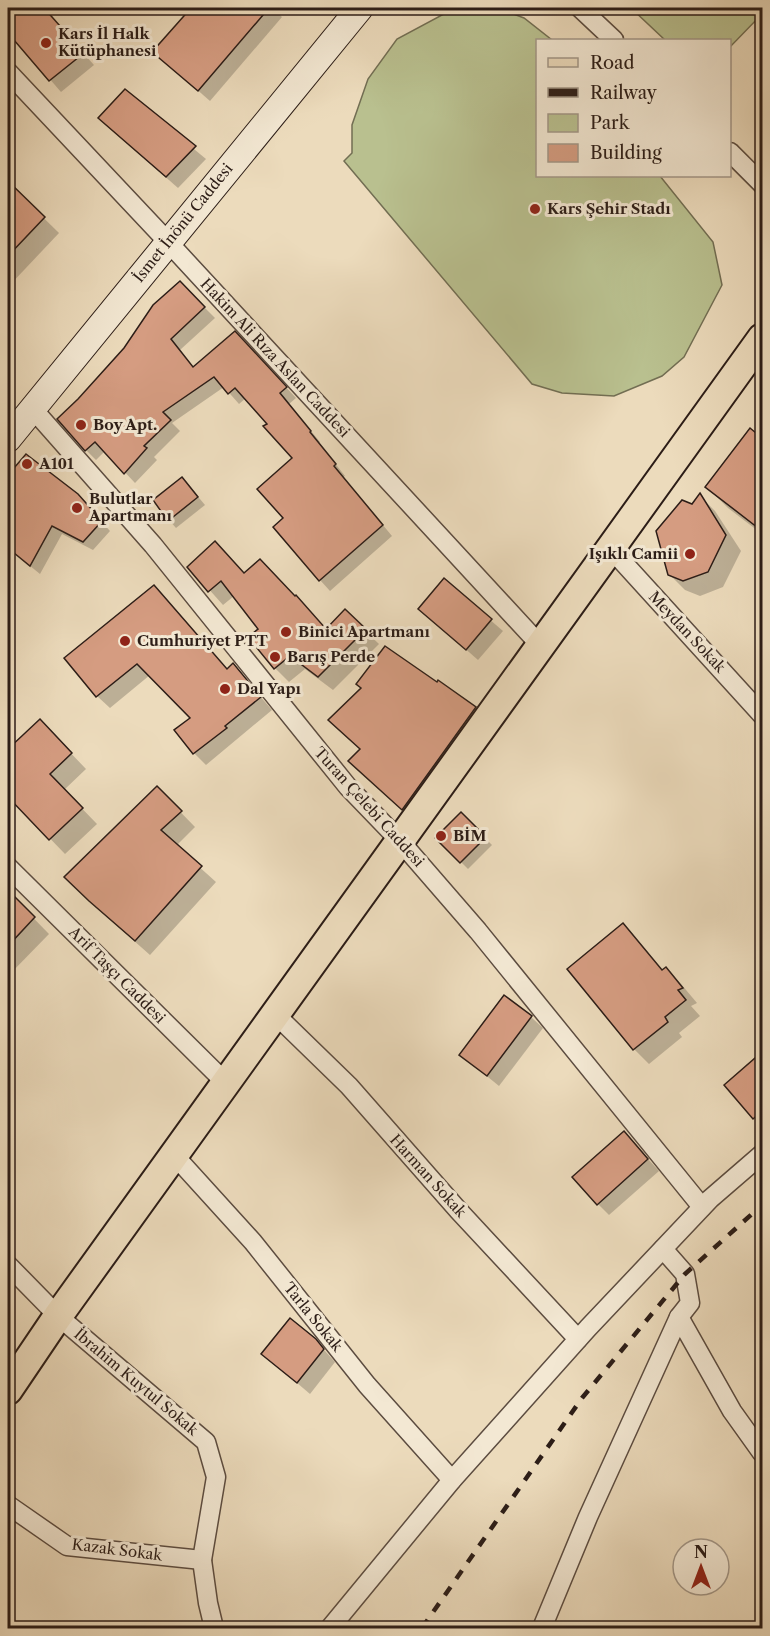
<svg xmlns="http://www.w3.org/2000/svg" width="770" height="1636" viewBox="0 0 770 1636" font-family="'Libre Caslon Text',serif">
<style>
.green{fill:#b9c08f;stroke:#726e53;stroke-width:1.5}
.shadow{fill:#0003}
.building{fill:#d59c81;stroke:#2c1d17;stroke-width:1.5}
.lines{fill:none;stroke-linecap:round;stroke-linejoin:round}
.minor-casing{stroke:#5c4c40;stroke-width:21}
.secondary-casing{stroke:#2c1d17;stroke-width:28}
.primary-casing{stroke:#2c1d17;stroke-width:32}
.minor{stroke:#f3e8d3;stroke-width:18}
.secondary{stroke:#f3e8d3;stroke-width:26}
.primary{stroke:#ecdbbc;stroke-width:28}
.rail{stroke:#2c1d17;stroke-width:4.5;stroke-dasharray:10 10;stroke-linecap:butt}
.poi-dot{fill:#8f2418;stroke:#f3e8d3;stroke-width:2}
.labels{text-anchor:middle;stroke-width:6;stroke-linejoin:round;paint-order:stroke}
.poi-label{font-size:15px;font-weight:bold;fill:#2c1d17;stroke:#f3e8d3;text-anchor:start}
.street-label{font-size:15px;fill:#2c1d17;stroke:#f3e8d3}
</style>
<rect width="100%" height="100%" fill="#ecdbbc"/>
<filter id="stains"><feTurbulence type="fractalNoise" baseFrequency=".00333" numOctaves="4"/><feColorMatrix values="0 0 0 0 .2 0 0 0 0 .09 0 0 0 0 .02 0 0 0 .5 -.17"/></filter>
<radialGradient id="worn" r=".72"><stop offset=".6" stop-color="#630" stop-opacity="0"/><stop offset="1" stop-color="#630" stop-opacity=".3"/></radialGradient>
<g class="green">
<path d="M455,8H497L524,18L552,40H538V176H660L713,242L722,285L684,357L662,376L614,396L562,393L532,384L344,161L352,153V125L368,79L397,39Z"/>
<path d="M631,8H762V14L730,47V40H665Z"/>
</g>
<g class="shadow">
<path d="M8,8H43L94,65L61,92L8,31Z"/>
<path d="M193,8H272L282,17L210,101L154,52Z"/>
<path d="M125,92L206,159L178,188L112,130Z"/>
<path d="M8,183L59,233L8,287Z"/>
<path d="M180,283L215,318L180,350L194,368L245,343L296,398L289,404L320,442L319,443L345,476L343,477L392,536L330,591L320,580L285,518L294,458L246,398L239,404L224,387L172,423L180,431L154,457L157,460L135,483L105,451L96,460L86,450L79,400Z"/>
<path d="M750,430L762,440V534L728,508L707,487Z"/>
<path d="M27,456L87,506L110,531L93,550L62,534L40,574L8,548V477Z"/>
<path d="M189,486L205,505L176,528L169,520Z"/>
<path d="M700,496L715,511L741,551L723,587L700,596L685,590L669,574Z"/>
<path d="M189,567L245,574L310,611L327,630L345,612L379,644L333,690L305,669L289,682L275,668L260,629L234,596L223,605Z"/>
<path d="M444,580L503,631L478,660L420,609Z"/>
<path d="M154,587L227,670L233,665L272,710L206,765L194,753L192,718L150,675L110,708L97,696Z"/>
<path d="M475,708L485,719L413,819L360,771Z"/>
<path d="M40,721L86,769L64,790L97,824L65,854L8,795V751Z"/>
<path d="M157,788L195,827L176,846L216,882L150,955L106,916L66,877Z"/>
<path d="M461,814L492,845L468,869L437,838Z"/>
<path d="M8,892L49,934L8,976Z"/>
<path d="M623,925L663,971L666,969L681,984L697,1003L691,1006L700,1016L679,1033L682,1037L649,1064L634,1049Z"/>
<path d="M504,997L531,1017L543,1028L499,1086L461,1055Z"/>
<path d="M762,1054V1126L726,1085Z"/>
<path d="M624,1133L659,1171L609,1215L598,1204Z"/>
<path d="M315,1340L335,1362L310,1394L263,1354Z"/>
</g>
<g class="building">
<path d="M14,8H44L84,53L49,81L8,33V13Z"/>
<path d="M191,8H269L198,91L152,52Z"/>
<path d="M125,89L196,146L166,177L98,118Z"/>
<path d="M8,181L45,217L8,256Z"/>
<path d="M180,281L205,307L171,339L193,367L235,331L287,387L280,393L311,431L310,432L336,464L334,466L383,525L319,581L273,527L283,518L257,489L292,458L263,426L267,424L235,388L228,394L214,377L163,412L171,420L144,446L147,448L124,474L95,442L85,451L57,419L78,399L124,348L153,305Z"/>
<path d="M750,428L762,438V531L705,487Z"/>
<path d="M26,454L78,494L102,521L83,542L52,526L30,566L8,548V475Z"/>
<path d="M182,477L198,497L168,521L153,500Z"/>
<path d="M700,493L726,535L708,572L683,581L668,575L656,531L682,500L692,504Z"/>
<path d="M215,541L244,573L260,559L295,596L296,595L326,629L345,609L366,629L318,677L290,656L274,669L248,637L258,629L221,581L208,592L187,567Z"/>
<path d="M444,578L492,619L466,650L418,609Z"/>
<path d="M154,585L227,669L233,663L261,697L225,726L227,728L193,754L174,730L190,718L137,664L96,697L64,658Z"/>
<path d="M385,646L437,682L438,680L476,707L402,810L348,761L360,749L328,720L361,688L356,684Z"/>
<path d="M40,719L72,753L50,774L83,808L49,840L8,797V749Z"/>
<path d="M157,786L182,811L161,830L202,866L135,941L89,901L64,877Z"/>
<path d="M461,812L486,837L460,863L435,838Z"/>
<path d="M8,890L35,917L8,946Z"/>
<path d="M623,923L662,970L666,967L683,988L678,990L686,1000L665,1017L668,1022L633,1050L567,969Z"/>
<path d="M504,995L532,1016L487,1076L459,1055Z"/>
<path d="M762,1052V1111L753,1119L724,1085Z"/>
<path d="M624,1131L648,1159L597,1205L572,1177Z"/>
<path d="M290,1318L316,1339L324,1349L297,1383L261,1354Z"/>
</g>
<g class="lines">
<g class="minor-casing">
<g id="minor">
<path d="M580,8L614,40"/>
<path d="M8,72L168,242L541,646"/>
<path d="M730,152L762,184"/>
<path d="M32,408L153,545L348,787L400,841L478,931L702,1207"/>
<path d="M611,549L762,715"/>
<path d="M8,867L226,1083"/>
<path d="M276,1015L349,1086L458,1210L578,1339"/>
<path d="M174,1155L253,1242L367,1385L452,1480"/>
<path d="M8,1265L58,1316L206,1442L216,1477L202,1560L208,1603L214,1628"/>
<path d="M679,1317L732,1411L762,1453"/>
<path d="M8,1505L67,1546L202,1560"/>
<path d="M330,1628L452,1480L588,1328L710,1199L762,1154"/>
<path d="M542,1628L588,1517L679,1317L690,1303L685,1274L663,1249"/>
</g>
</g>
<g class="secondary-casing">
<path id="secondary" d="M8,439L360,8"/>
</g>
<g class="primary-casing">
<path id="primary" d="M8,1390L58,1316L762,338"/>
</g>
<use href="#minor" class="minor"/>
<use href="#secondary" class="secondary"/>
<use href="#primary" class="primary"/>
<path class="rail" d="M422,1628L582,1398L685,1274L762,1205"/>
</g>
<g class="poi-dot">
<circle cx="46" cy="43" r="6"/>
<circle cx="535" cy="209" r="6"/>
<circle cx="81" cy="425" r="6"/>
<circle cx="27" cy="464" r="6"/>
<circle cx="77" cy="508" r="6"/>
<circle cx="690" cy="554" r="6"/>
<circle cx="286" cy="632" r="6"/>
<circle cx="125" cy="641" r="6"/>
<circle cx="275" cy="657" r="6"/>
<circle cx="225" cy="689" r="6"/>
<circle cx="441" cy="836" r="6"/>
</g>
<g class="labels">
<g class="poi-label">
<text x="58" y="39">Kars İl Halk<tspan x="58" dy="17">Kütüphanesi</tspan></text>
<text x="547" y="214">Kars Şehir Stadı</text>
<text x="93" y="430">Boy Apt.</text>
<text x="39" y="469">A101</text>
<text x="89" y="504">Bulutlar<tspan x="89" dy="17">Apartmanı</tspan></text>
<text x="678" y="559" text-anchor="end">Işıklı Camii</text>
<text x="298" y="637">Binici Apartmanı</text>
<text x="137" y="646">Cumhuriyet PTT</text>
<text x="287" y="662">Barış Perde</text>
<text x="237" y="694">Dal Yapı</text>
<text x="453" y="841">BİM</text>
</g>
<g class="street-label">
<text transform="translate(183 223) rotate(-51)" y="5">İsmet İnönü Caddesi</text>
<text transform="translate(275 358) rotate(47)" y="5">Hakim Ali Rıza Aslan Caddesi</text>
<text transform="translate(687 632) rotate(47)" y="5">Meydan Sokak</text>
<text transform="translate(369 807) rotate(48)" y="5">Turan Çelebi Caddesi</text>
<text transform="translate(117 975) rotate(45)" y="5">Arif Taşçı Caddesi</text>
<text transform="translate(428 1176) rotate(48)" y="5">Harman Sokak</text>
<text transform="translate(313 1317) rotate(51)" y="5">Tarla Sokak</text>
<text transform="translate(136 1382) rotate(40)" y="5">İbrahim Kuytul Sokak</text>
<text transform="translate(117 1550) rotate(7)" y="5">Kazak Sokak</text>
</g>
</g>
<rect width="770" height="1636" fill="none" stroke="#ecdbbc" stroke-width="30"/>
<rect x="9" y="9" width="752" height="1618" fill="none" stroke="#2c1d17" stroke-width="3"/>
<rect x="15" y="15" width="740" height="1606" fill="none" stroke="#2c1d17" stroke-width="1.5"/>
<rect x="536" y="39" width="195" height="138" fill="#f3e8d3" stroke="#a39788" stroke-width="1.5"/>
<rect x="548" y="58" width="30" height="9" fill="#ecdbbc" stroke="#a39788" stroke-width="1.5"/>
<text x="590" y="69" font-size="18" fill="#2c1d17">Road</text>
<rect x="548" y="88" width="30" height="9" fill="#2c1d17" stroke="#a39788" stroke-width="1.5"/>
<text x="590" y="99" font-size="18" fill="#2c1d17">Railway</text>
<rect x="548" y="114" width="30" height="18" fill="#b9c08f" stroke="#a39788" stroke-width="1.5"/>
<text x="590" y="129" font-size="18" fill="#2c1d17">Park</text>
<rect x="548" y="144" width="30" height="18" fill="#d59c81" stroke="#a39788" stroke-width="1.5"/>
<text x="590" y="159" font-size="18" fill="#2c1d17">Building</text>
<g transform="translate(701 1567)"><circle r="28" fill="#f3e8d3" stroke="#a39788" stroke-width="1.5"/>
<path d="M0-4.5L10 22L0 15L-10 22Z" fill="#8f2418"/>
<text y="-9" font-size="16" font-weight="bold" text-anchor="middle" fill="#2c1d17">N</text>
</g>
<rect width="100%" height="100%" filter="url(#stains)"/>
<rect width="100%" height="100%" fill="url(#worn)"/>
</svg>
